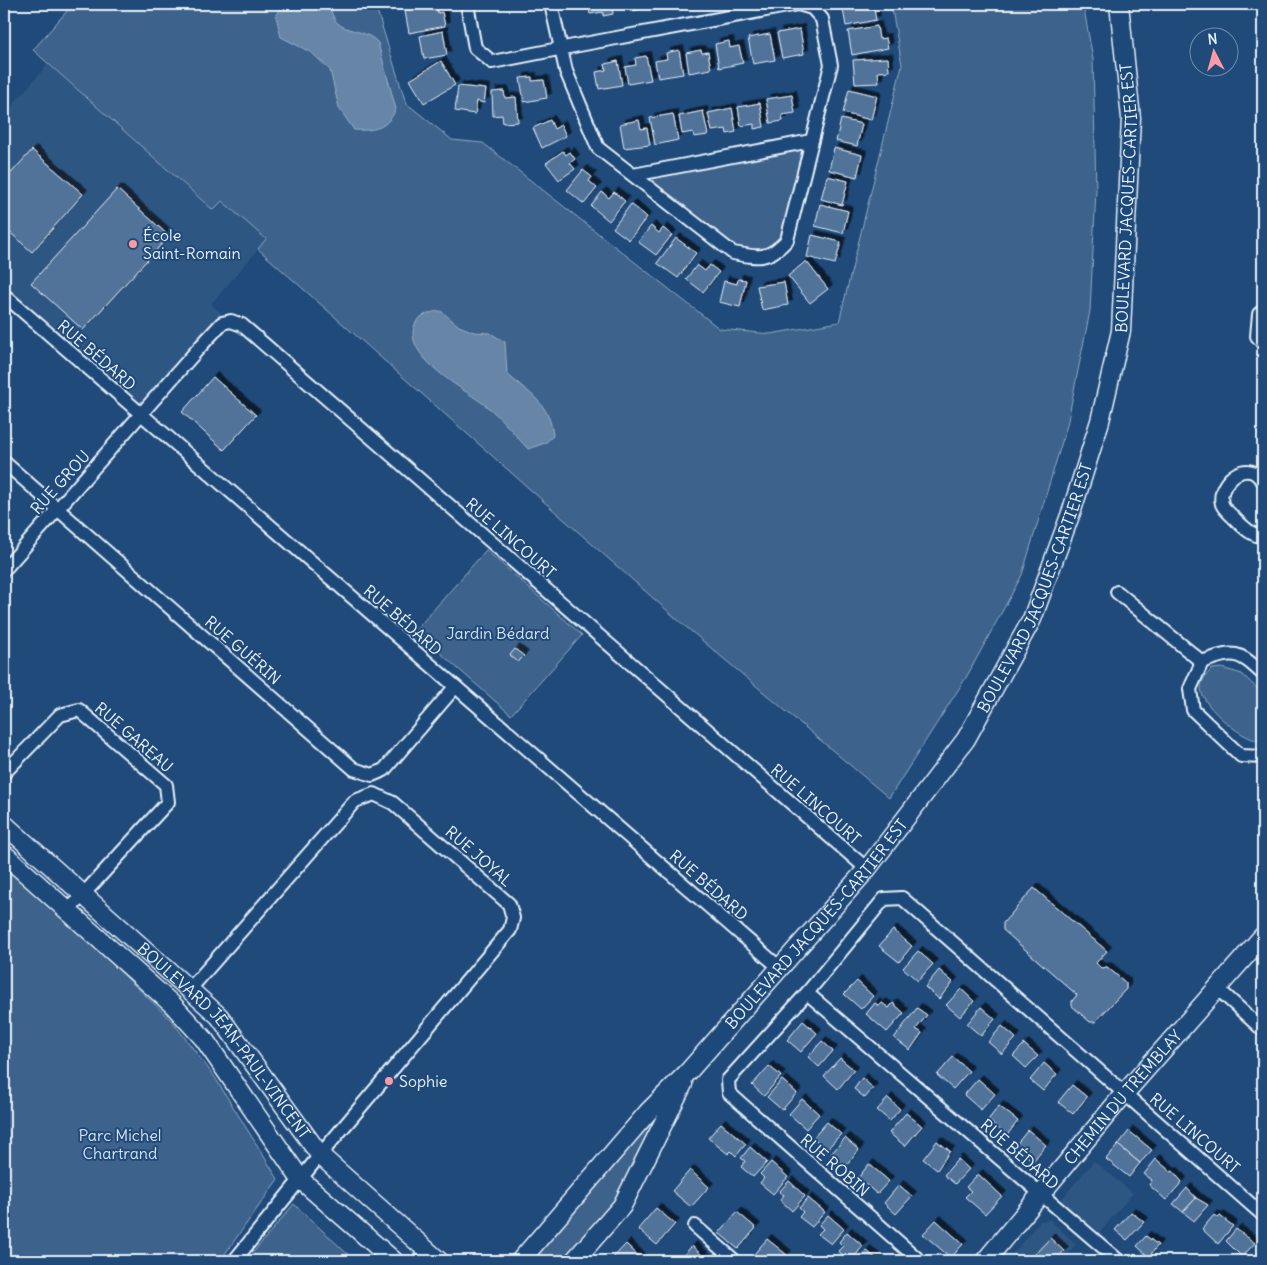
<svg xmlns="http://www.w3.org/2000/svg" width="1267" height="1265" viewBox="0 0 1267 1265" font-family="Delius,sans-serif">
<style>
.built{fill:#2e5683}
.green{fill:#3c628c;stroke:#92aac2}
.water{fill:#6685a7;stroke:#9ab0c7}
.building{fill:#517399;stroke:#e8f1f8;filter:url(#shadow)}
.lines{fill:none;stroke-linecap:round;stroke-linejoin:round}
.street-casing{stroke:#e8f1f8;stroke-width:16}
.secondary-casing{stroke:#e8f1f8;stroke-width:21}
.street{stroke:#1f4a7a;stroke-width:12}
.secondary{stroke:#1f4a7a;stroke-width:18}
.poi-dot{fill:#ff9aa2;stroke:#1f4a7a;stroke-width:2}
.labels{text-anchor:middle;stroke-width:4;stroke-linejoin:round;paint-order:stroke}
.street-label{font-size:16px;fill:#e8f1f8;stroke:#1f4a7a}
.poi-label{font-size:16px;fill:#e8f1f8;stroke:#1f4a7a;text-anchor:start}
.park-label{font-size:16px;fill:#d7e3ed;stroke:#1f4a7a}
</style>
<defs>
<filter id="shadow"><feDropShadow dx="4.5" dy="-4.5" stdDeviation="0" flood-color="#0009"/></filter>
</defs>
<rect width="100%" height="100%" fill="#1f4a7a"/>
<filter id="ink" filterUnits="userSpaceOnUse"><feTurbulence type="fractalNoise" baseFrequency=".02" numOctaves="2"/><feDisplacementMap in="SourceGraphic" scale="10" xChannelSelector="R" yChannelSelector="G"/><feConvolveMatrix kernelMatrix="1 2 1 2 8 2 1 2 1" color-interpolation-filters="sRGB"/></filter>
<g filter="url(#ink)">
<g class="built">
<path d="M48,64L213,210L222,201L267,239L211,304L231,322L141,415L4,295V115Z"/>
<path d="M1094,1161L1133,1193L1099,1233L1060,1201Z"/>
<path d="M1050,1220L1076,1244L1062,1261H1017L1011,1256L1040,1221Z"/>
</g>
<g class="green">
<path d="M73,4H375L406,103L452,140L483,143L720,329L770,334L839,322L902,65L891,4H1083L1093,59L1096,190L1090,311L1067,425L1022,575L967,676L889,798L679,621L258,249L266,239L222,201L213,210L33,50Z"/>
<path d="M811,141L787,240L775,253H733L633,175Z"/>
<path d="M486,550L582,635L511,715L415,631Z"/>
<path d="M1222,668L1242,674L1263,694V741C1246,743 1202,707 1201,689C1201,680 1206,675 1212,669Z"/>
<path d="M4,866L64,918L172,1021L214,1076L278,1179L220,1261H4Z"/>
<path d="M654,1112L659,1116L623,1191L562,1261H531Z"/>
<path d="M294,1204L355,1261H246Z"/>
</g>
<g class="water">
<path d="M284,4H330C333,38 362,24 378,43L396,109C387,129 374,131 354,130L339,108L330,70L312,53L281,37L276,16Z"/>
<path d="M441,311L459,326L474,332L490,333L505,342L507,374C530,394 550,403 553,436L545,443L528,449C515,435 501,417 485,405C464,389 405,358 414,327C417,315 430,312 441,311Z"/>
</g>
<g class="building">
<path d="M414,4H436L438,13L442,12L445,26L409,33L404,6Z"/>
<path d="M588,4H612L613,14L603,16V12L590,14Z"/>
<path d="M617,4H641V9L632,11V7L618,9Z"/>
<path d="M842,4H873L876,20L846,26Z"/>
<path d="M877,26L879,39L886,38L888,48L852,55L848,31Z"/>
<path d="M800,29L804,54L782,58L777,33Z"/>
<path d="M443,31L447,55L424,59L420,36Z"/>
<path d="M770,34L775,60L753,64L748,38Z"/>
<path d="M729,41L730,48L739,46L743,63L719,68L715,44Z"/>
<path d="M679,50L683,74L658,78L655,61L667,59L666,53Z"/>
<path d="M701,50L702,53L708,52L711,69L689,73L686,53Z"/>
<path d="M646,56L651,80L628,84L625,67L636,65L635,58Z"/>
<path d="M888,58L889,71L878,72L879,83L855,84L853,60Z"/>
<path d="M441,61L455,85L424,103L410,80Z"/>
<path d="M618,61L622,85L599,89L596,72L606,70L605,64Z"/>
<path d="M532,77V81L544,80L547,98L524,102L520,78Z"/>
<path d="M458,86L486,89L484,103L477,101L475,114L455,111Z"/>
<path d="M849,89L877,96L871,120L843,113Z"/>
<path d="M504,91L505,98L516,97L518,122L503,123L502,115L493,116L492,92Z"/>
<path d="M792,95L795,113L782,115L783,121L770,123L766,99Z"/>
<path d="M760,103L764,127L754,129V124L741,126L738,107Z"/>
<path d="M732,108L736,132L727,134L726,129L712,131L708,113Z"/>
<path d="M703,111L708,135L694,137L693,132L682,134L679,116Z"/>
<path d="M673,114L678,140L655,145L650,118Z"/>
<path d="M841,119L862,124L857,146L836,141Z"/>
<path d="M550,120L554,129L561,125L566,136L542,148L533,128Z"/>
<path d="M639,120L641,129L647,128L650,145L624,148L620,124Z"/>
<path d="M834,148L862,155L857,177L829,170Z"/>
<path d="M32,150L83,194L32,252L4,227V181Z"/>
<path d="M563,151L566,155L570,152L575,159L570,163L575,169L559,180L546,163Z"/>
<path d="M583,170L592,177L589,181L597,188L584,204L567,190Z"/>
<path d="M827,176L848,181L842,205L821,199Z"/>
<path d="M117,189L169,236L83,330L31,283Z"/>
<path d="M602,192L609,198L614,192L625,201L609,221L591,206Z"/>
<path d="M631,204L647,217L629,240L613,228Z"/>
<path d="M820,204L848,211L843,233L815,226Z"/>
<path d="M651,226L659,233L663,228L672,235L656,255L638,242Z"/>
<path d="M812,235L841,242L835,264L807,257Z"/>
<path d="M676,238L696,253L678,278L657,263Z"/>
<path d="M806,261L828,289L810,303L788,276Z"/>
<path d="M697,265L705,271L710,265L719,272L703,292L686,279Z"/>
<path d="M738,279L746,280L740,307L719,302L724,281L737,284Z"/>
<path d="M784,282L788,305L762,310L757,286Z"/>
<path d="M213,377L256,415L224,450L182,412Z"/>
<path d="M515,649L524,656L518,662L510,655Z"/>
<path d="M1034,888L1107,951L1096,963L1101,968L1107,967L1126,983V989L1095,1022H1090L1072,1006V1001L1077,995L1003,930V923Z"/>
<path d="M893,930L912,946L899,962L879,946Z"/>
<path d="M918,951L933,964L918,981L903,968Z"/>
<path d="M939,970L953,982L939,999L925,987Z"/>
<path d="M857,981L873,996L861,1009L844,994Z"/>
<path d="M961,989L974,1001L960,1017L946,1005Z"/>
<path d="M875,1003L879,1006L882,1003L889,1008L893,1003L904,1013L887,1032L866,1014Z"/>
<path d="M981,1007L995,1019L981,1036L967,1024Z"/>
<path d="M917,1008L927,1015L916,1029L922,1033L910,1050L894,1038Z"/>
<path d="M803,1021L817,1033L801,1052L787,1040Z"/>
<path d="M1002,1026L1016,1038L1002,1054L988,1042Z"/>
<path d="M822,1041L833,1051L819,1067L808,1057Z"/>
<path d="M1024,1044L1038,1056L1026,1068L1013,1056Z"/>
<path d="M953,1057L969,1071L953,1089L937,1075Z"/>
<path d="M840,1058L854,1070L838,1089L824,1076Z"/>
<path d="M1044,1063L1057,1074L1043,1091L1030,1080Z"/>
<path d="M769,1066L781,1076L764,1096L752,1085Z"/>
<path d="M862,1078L873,1088L865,1098L854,1089Z"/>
<path d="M978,1079L995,1094L981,1110L964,1095Z"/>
<path d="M782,1080L797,1093L782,1110L767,1097Z"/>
<path d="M1072,1085L1087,1097L1073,1114L1058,1102Z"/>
<path d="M888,1098L900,1109L890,1121L877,1110Z"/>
<path d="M802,1099L819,1114L806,1129L789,1114Z"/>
<path d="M999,1106L1018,1121L1007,1135L988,1120Z"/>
<path d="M906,1113L922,1126L905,1146L889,1133Z"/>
<path d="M827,1122L841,1134L827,1149L813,1138Z"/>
<path d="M721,1123L746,1144L736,1156L731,1151L728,1154L708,1138Z"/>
<path d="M1028,1130L1046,1145L1033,1161L1015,1146Z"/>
<path d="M1129,1131L1152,1150L1140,1163L1118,1145Z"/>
<path d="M845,1138L859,1150L846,1166L831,1154Z"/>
<path d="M937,1141L950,1151L937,1170L923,1159Z"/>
<path d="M1118,1145L1140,1163L1129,1177L1106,1159Z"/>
<path d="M750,1147L767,1162L753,1177L741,1167L745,1161L741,1158Z"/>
<path d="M958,1159L969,1169L955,1184L944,1175Z"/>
<path d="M1156,1159L1171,1172L1173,1171L1182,1182L1166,1200L1149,1185L1152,1180L1144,1174Z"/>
<path d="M771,1162L788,1177L773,1194L760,1183L764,1178L760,1174Z"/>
<path d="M869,1164L889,1181L877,1194L858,1178Z"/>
<path d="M690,1170L709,1187L691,1207L672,1191Z"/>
<path d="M978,1174L1002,1196L985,1214L965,1197L971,1191L966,1187Z"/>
<path d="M789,1181L805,1196L792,1211L780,1200L784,1195L779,1192Z"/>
<path d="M899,1185L912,1196L896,1214L884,1203Z"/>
<path d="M1187,1188L1196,1198L1183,1212L1173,1204Z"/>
<path d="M808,1198L825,1212L812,1227L799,1217L803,1212L799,1208Z"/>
<path d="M1196,1198L1208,1205L1194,1221L1183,1212Z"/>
<path d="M656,1208L675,1224L657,1245L638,1229Z"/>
<path d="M737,1212L756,1228L738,1249L719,1233Z"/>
<path d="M1131,1212L1144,1222L1127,1240L1115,1230Z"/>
<path d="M828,1215L844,1229L831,1244L818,1234L823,1229L819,1225Z"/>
<path d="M1214,1215L1218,1218L1220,1216L1233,1226L1218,1244L1202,1229Z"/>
<path d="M936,1220L963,1244L951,1258L923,1234Z"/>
<path d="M1236,1229L1255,1243L1242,1257L1226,1241Z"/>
<path d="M847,1232L863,1246L851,1261L838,1251L843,1246L839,1242Z"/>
<path d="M1146,1236L1158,1245L1149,1257L1137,1246Z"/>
<path d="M1050,1238L1064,1251L1054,1261H1043L1035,1254Z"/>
<path d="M767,1239L787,1255L781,1261H751L749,1260Z"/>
<path d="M626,1244L644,1261H610Z"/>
<path d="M692,1246L708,1261H678Z"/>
<path d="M866,1250L879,1261H856Z"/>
<path d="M1260,1251L1263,1253V1261H1251Z"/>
</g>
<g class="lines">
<g class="street-casing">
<g id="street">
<path d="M467,4L475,48L492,62L579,45L798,4L812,8L822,19L831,65L787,240C769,260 758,258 733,253L598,148L566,71L551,4"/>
<path d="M633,175L811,141"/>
<path d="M4,295L781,969"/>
<path d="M1263,311L1259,314L1257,336L1263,343"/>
<path d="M4,462L354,769L372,775L384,770L455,687"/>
<path d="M1263,481C1261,479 1258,475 1255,473C1238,464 1217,487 1222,504C1224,510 1233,516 1237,521C1245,528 1252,536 1263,536"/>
<path d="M4,570L199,348L222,323L231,321L242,325L867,869"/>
<path d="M1117,592L1202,662"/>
<path d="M1263,674C1238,651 1235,650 1202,662L1190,689L1193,710L1241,756L1263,757"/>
<path d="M4,773L60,715L79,710L166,785L168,802L68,911"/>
<path d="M1216,987L1263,1030"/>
<path d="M190,989L355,801L374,794L393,803L509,904L513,918L510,930L320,1155L234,1261"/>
<path d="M807,993L1119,1261"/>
<path d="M695,1226L735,1261"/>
<path d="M920,1261L729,1093L728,1080L807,993L884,899L902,898L1263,1215"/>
</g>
</g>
<g class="secondary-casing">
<g id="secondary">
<path id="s1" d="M4,824L219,1016L320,1155L439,1261"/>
<path d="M4,854L173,1005L204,1039L301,1180L394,1261"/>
<path id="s2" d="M520,1261L648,1112L688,1072L867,869L966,739L1032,619L1072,510L1100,421L1121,331L1131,118L1119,4"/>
<path d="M574,1261L622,1206L683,1084"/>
<path id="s3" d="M985,1261L1124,1094L1263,936"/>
</g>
</g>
<use href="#street" class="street"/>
<use href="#secondary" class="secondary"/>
</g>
</g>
<g class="poi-dot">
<circle cx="133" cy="244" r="5"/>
<circle cx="389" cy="1081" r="5"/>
</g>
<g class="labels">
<g class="street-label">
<text dy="6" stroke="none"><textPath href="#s2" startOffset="1259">BOULEVARD JACQUES-CARTIER EST</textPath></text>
<text transform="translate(97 355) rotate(41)" y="6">RUE BÉDARD</text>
<text transform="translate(60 482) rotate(-48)" y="6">RUE GROU</text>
<text transform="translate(511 538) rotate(41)" y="6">RUE LINCOURT</text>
<text dy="6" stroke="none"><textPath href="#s2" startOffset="854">BOULEVARD JACQUES-CARTIER EST</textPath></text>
<text transform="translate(403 620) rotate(41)" y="6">RUE BÉDARD</text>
<text transform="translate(243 650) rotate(41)" y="6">RUE GUÉRIN</text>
<text transform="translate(134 737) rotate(41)" y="6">RUE GAREAU</text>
<text transform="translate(816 804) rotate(41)" y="6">RUE LINCOURT</text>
<text transform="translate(479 856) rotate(41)" y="6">RUE JOYAL</text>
<text transform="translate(709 885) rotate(41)" y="6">RUE BÉDARD</text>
<text dy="6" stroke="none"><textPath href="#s2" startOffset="449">BOULEVARD JACQUES-CARTIER EST</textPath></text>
<text dy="6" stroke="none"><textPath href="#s1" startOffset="310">BOULEVARD JEAN-PAUL-VINCENT</textPath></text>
<text dy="6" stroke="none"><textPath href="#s3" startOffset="214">CHEMIN DU TREMBLAY</textPath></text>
<text transform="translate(1195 1133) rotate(41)" y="6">RUE LINCOURT</text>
<text transform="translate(1020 1154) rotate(41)" y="6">RUE BÉDARD</text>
<text transform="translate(835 1165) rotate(41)" y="6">RUE ROBIN</text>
</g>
<g class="poi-label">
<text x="143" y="241">École<tspan x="143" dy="18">Saint-Romain</tspan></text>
<text x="399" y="1087">Sophie</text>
</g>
<g class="park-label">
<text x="498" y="639">Jardin Bédard</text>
<text x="120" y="1141">Parc Michel<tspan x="120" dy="18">Chartrand</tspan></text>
</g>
</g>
<rect width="1267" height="1265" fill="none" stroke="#1f4a7a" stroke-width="20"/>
<rect x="10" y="10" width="1247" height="1245" fill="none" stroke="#e8f1f8" stroke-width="2" filter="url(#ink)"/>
<g transform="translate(1214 52) rotate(354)"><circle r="24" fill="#1f4a7a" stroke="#6f8dac"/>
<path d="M0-4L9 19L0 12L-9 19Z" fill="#ff9aa2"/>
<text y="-8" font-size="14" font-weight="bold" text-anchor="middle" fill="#e8f1f8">N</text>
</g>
</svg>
